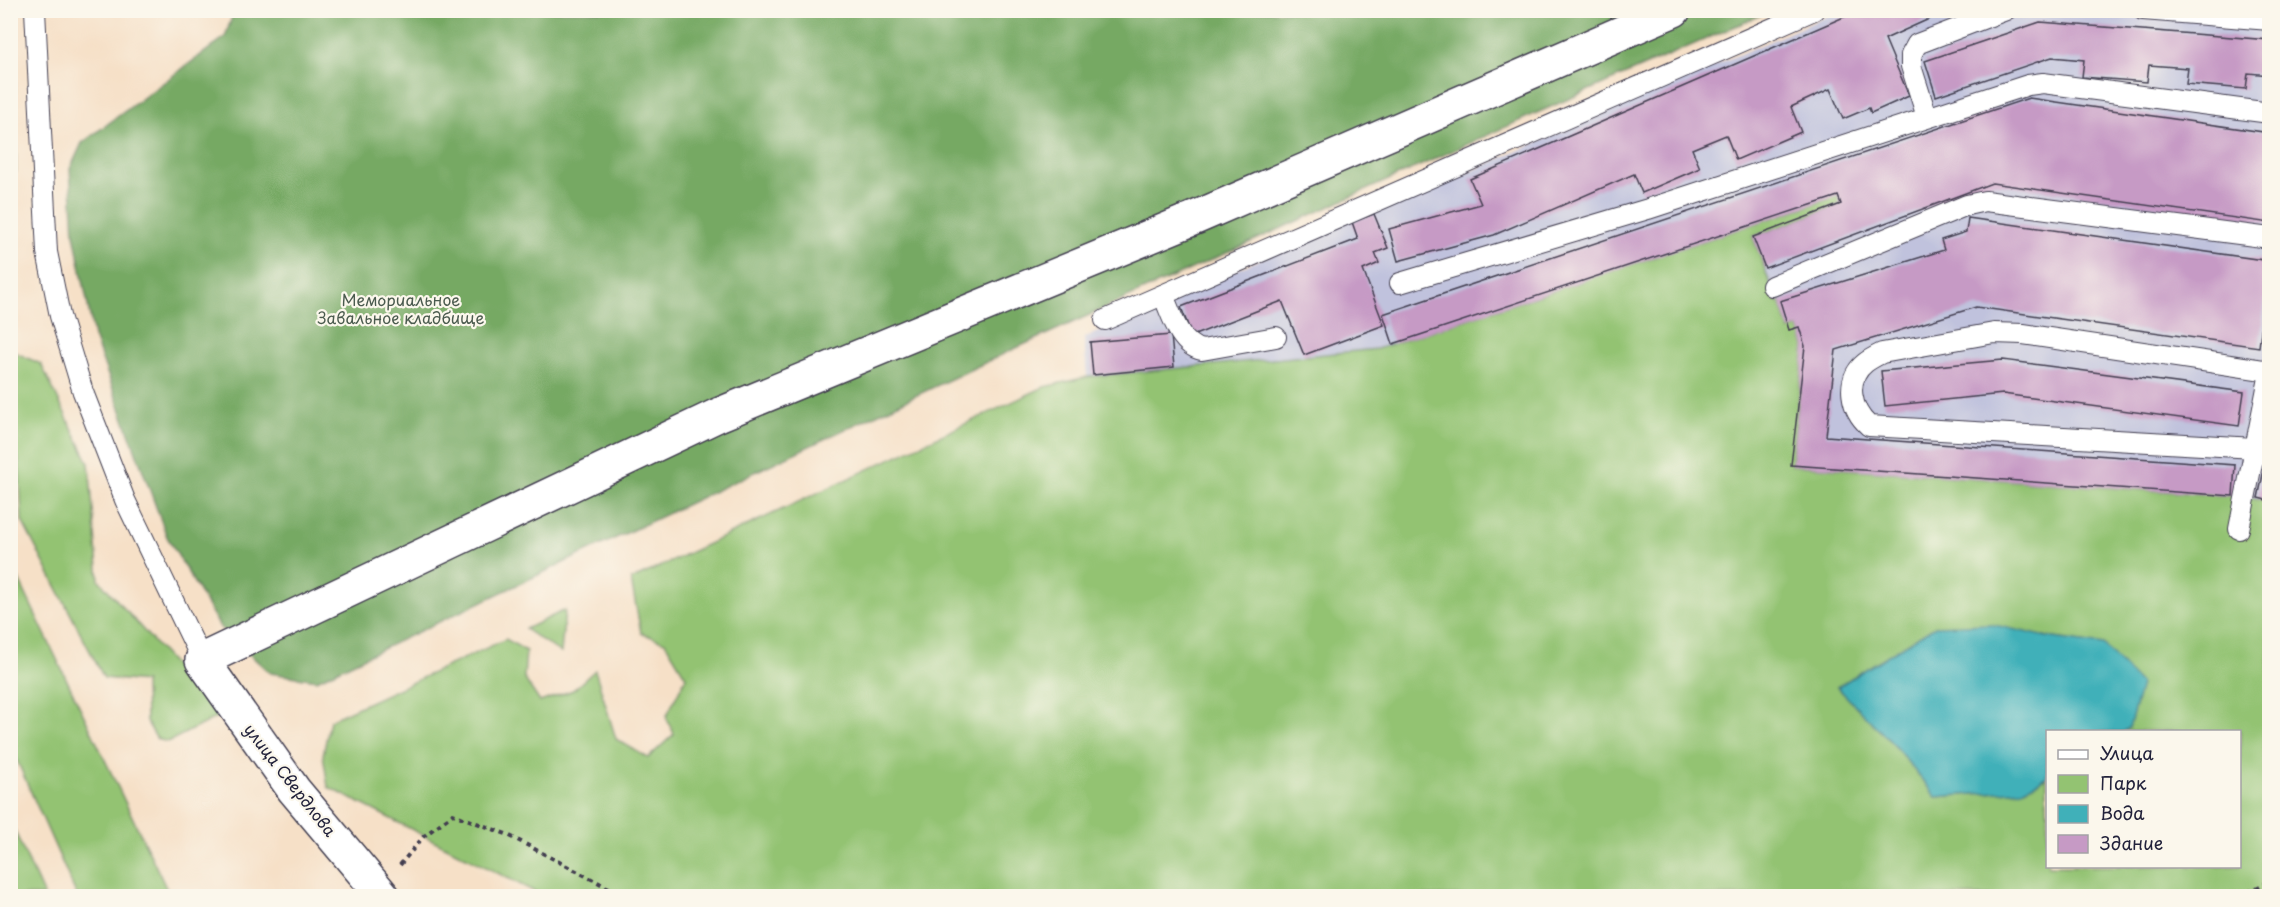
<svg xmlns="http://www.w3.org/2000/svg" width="2280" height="907" viewBox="0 0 2280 907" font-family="'Playpen Sans',sans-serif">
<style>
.industrial{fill:#c0c2dd}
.green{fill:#93c372;stroke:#5a7256;stroke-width:1.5;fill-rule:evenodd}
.forest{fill:#76a964;stroke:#4c6650;stroke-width:1.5}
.water{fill:#40b0b9;stroke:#31697a;stroke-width:1.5}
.building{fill:#c69ac5}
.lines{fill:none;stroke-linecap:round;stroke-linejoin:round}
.lane-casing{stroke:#423e50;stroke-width:22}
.street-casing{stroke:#423e50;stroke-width:36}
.path{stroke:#423e50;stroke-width:4;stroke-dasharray:4.5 4.5;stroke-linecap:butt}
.lane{stroke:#fff;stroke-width:20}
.street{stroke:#fff;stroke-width:33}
.labels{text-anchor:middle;stroke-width:4.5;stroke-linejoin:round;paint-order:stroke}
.park-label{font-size:16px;fill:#4a5a4e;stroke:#fbf7ec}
.street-label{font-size:16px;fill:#22223b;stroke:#fbf7ec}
</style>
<rect width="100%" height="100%" fill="#fbf7ec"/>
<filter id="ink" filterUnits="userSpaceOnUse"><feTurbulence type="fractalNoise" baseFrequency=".0167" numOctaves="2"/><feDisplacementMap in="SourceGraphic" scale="12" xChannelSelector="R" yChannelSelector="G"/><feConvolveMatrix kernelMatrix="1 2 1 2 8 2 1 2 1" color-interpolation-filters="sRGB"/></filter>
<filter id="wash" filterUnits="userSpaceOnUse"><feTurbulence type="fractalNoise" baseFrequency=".008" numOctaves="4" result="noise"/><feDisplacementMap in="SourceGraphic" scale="24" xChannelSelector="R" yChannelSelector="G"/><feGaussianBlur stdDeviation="1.35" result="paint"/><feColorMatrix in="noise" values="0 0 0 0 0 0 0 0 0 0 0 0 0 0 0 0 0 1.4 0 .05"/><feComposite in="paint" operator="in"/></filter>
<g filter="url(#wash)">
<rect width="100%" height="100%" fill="#f6e0c7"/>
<path class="industrial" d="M1839,11H2269V501L2233,496L1791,465L1789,330L1779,301L1777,302L1753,237L1841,204L1377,349L1087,377L1084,338L1348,220L1464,174Z"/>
<g class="green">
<path d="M10,11H14L16,172L11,173Z"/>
<path d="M10,190L14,192L17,255L11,258Z"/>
<path d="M1838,196L1841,204L1753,237L1777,302L1780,301L1789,330L1799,327L1805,346L1791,465L2233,496L2269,501V896H543L328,787L323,755L330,720L506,639L526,651L524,678L540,702L573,690L595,670L616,739L648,758L674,734L666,717L686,677L665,642L641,633L631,580L1044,387L1087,377L1377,349ZM1935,626L2047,637L2103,645L2129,728L2123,731L2240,732V866H2048L2047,777L2023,790L1936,797L1894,745L1837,687Z"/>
<path d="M10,350L41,364L89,463L99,580L219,716L168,742L157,739L146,721L145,682L104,678L22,521L19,461L11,436Z"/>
<path d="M11,563L170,896H77L11,747Z"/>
<path d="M565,610L561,653L525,629Z"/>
<path d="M10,823H11L44,896H11Z"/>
</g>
<path class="forest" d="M234,11H1770L1530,116L1012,350L317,680L270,673L220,627L167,537L94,337L74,234L70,169L82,143L225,37Z"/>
<path class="water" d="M1990,624L2047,637L2103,645L2141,685L2129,728L2123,732H2048L2047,777L2023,790L1936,797L1894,745L1837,687L1935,626Z"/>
<g id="blocks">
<g class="building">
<path d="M1860,10H1949L1885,39L1909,96L1871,113L1869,108L1843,119L1830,89L1791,107L1801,132L1736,160L1726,135L1692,149L1700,168L1642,193L1634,174L1494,235L1398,261L1389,229L1481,204L1470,179Z"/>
<path d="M2040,22L2270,40V75L2248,73L2246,89L2186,84L2188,68L2149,65L2147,82L2082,77L2084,60L2052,57L1936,96L1925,61Z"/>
<path d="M2029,98L2270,133V223L1992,183L1765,268L1753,237L1841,204L1838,196L1393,344L1383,314Z"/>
<path d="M1374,214L1388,248L1375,253L1379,263L1363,270L1384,325L1304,355L1282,301L1192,336L1181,307L1358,239L1352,222Z"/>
<path d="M1968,218L2270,261L2259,347L1976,307L1836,350L1826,436L2235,465L2233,496L1791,465L1805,346L1799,327L1789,330L1780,301L1944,250L1941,240L1966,232Z"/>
<path d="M1171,335L1174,367L1093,375L1090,342Z"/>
<path d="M2003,360L2244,392L2239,426L2003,394L1885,406L1881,371Z"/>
<path d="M2268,451H2270V501L2258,498Z"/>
</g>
</g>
</g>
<g filter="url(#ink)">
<use href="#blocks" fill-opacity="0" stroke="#423e50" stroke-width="1.5"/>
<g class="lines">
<g class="lane-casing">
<g id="lane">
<path d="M35,10L47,252L60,316L83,392L125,500L202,660"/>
<path d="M2143,10L2270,20"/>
<path d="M1927,117L1911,66V55L1917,44L2006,10"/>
<path d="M1400,283L1648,209L2028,85L2043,83L2270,113"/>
<path d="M1772,286L1967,205L1985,201L2270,238"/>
<path d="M1163,295C1172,315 1179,345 1202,350L1276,337"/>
<path d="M1105,320L1814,10"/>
<path d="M2255,448L1869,426C1851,410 1844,380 1865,363C1870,359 1876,356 1882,353L1994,333L2023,334L2270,371"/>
<path d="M2239,529L2270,373"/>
</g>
</g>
<g class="street-casing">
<path id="street" d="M383,896L294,790L202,660L718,415L1197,217L1674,10"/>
</g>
<g class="path">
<path d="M400,865L424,836L453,814L506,834L624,896"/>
<path d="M2240,896L2270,881"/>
</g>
<use href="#lane" class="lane"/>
<use href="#street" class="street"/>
</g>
</g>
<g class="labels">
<g class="park-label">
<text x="401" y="306">Мемориальное<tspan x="401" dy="18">Завальное кладбище</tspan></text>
</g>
<g class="street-label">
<text transform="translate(290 780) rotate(52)" y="6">улица Свердлова</text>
</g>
</g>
<rect width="2280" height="907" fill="none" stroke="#fbf7ec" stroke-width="36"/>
<rect x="2046" y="730" width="195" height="138" fill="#fbf7ec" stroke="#a4a2a5" stroke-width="1.5"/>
<rect x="2058" y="750" width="30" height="9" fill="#ffffff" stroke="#a4a2a5" stroke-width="1.5"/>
<text x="2100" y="760" font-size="18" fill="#22223b">Улица</text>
<rect x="2058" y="775" width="30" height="18" fill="#93c372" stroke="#a4a2a5" stroke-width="1.5"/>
<text x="2100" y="790" font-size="18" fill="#22223b">Парк</text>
<rect x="2058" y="805" width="30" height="18" fill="#40b0b9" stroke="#a4a2a5" stroke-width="1.5"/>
<text x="2100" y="820" font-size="18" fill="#22223b">Вода</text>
<rect x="2058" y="835" width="30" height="18" fill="#c69ac5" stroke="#a4a2a5" stroke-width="1.5"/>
<text x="2100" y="850" font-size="18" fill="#22223b">Здание</text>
</svg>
